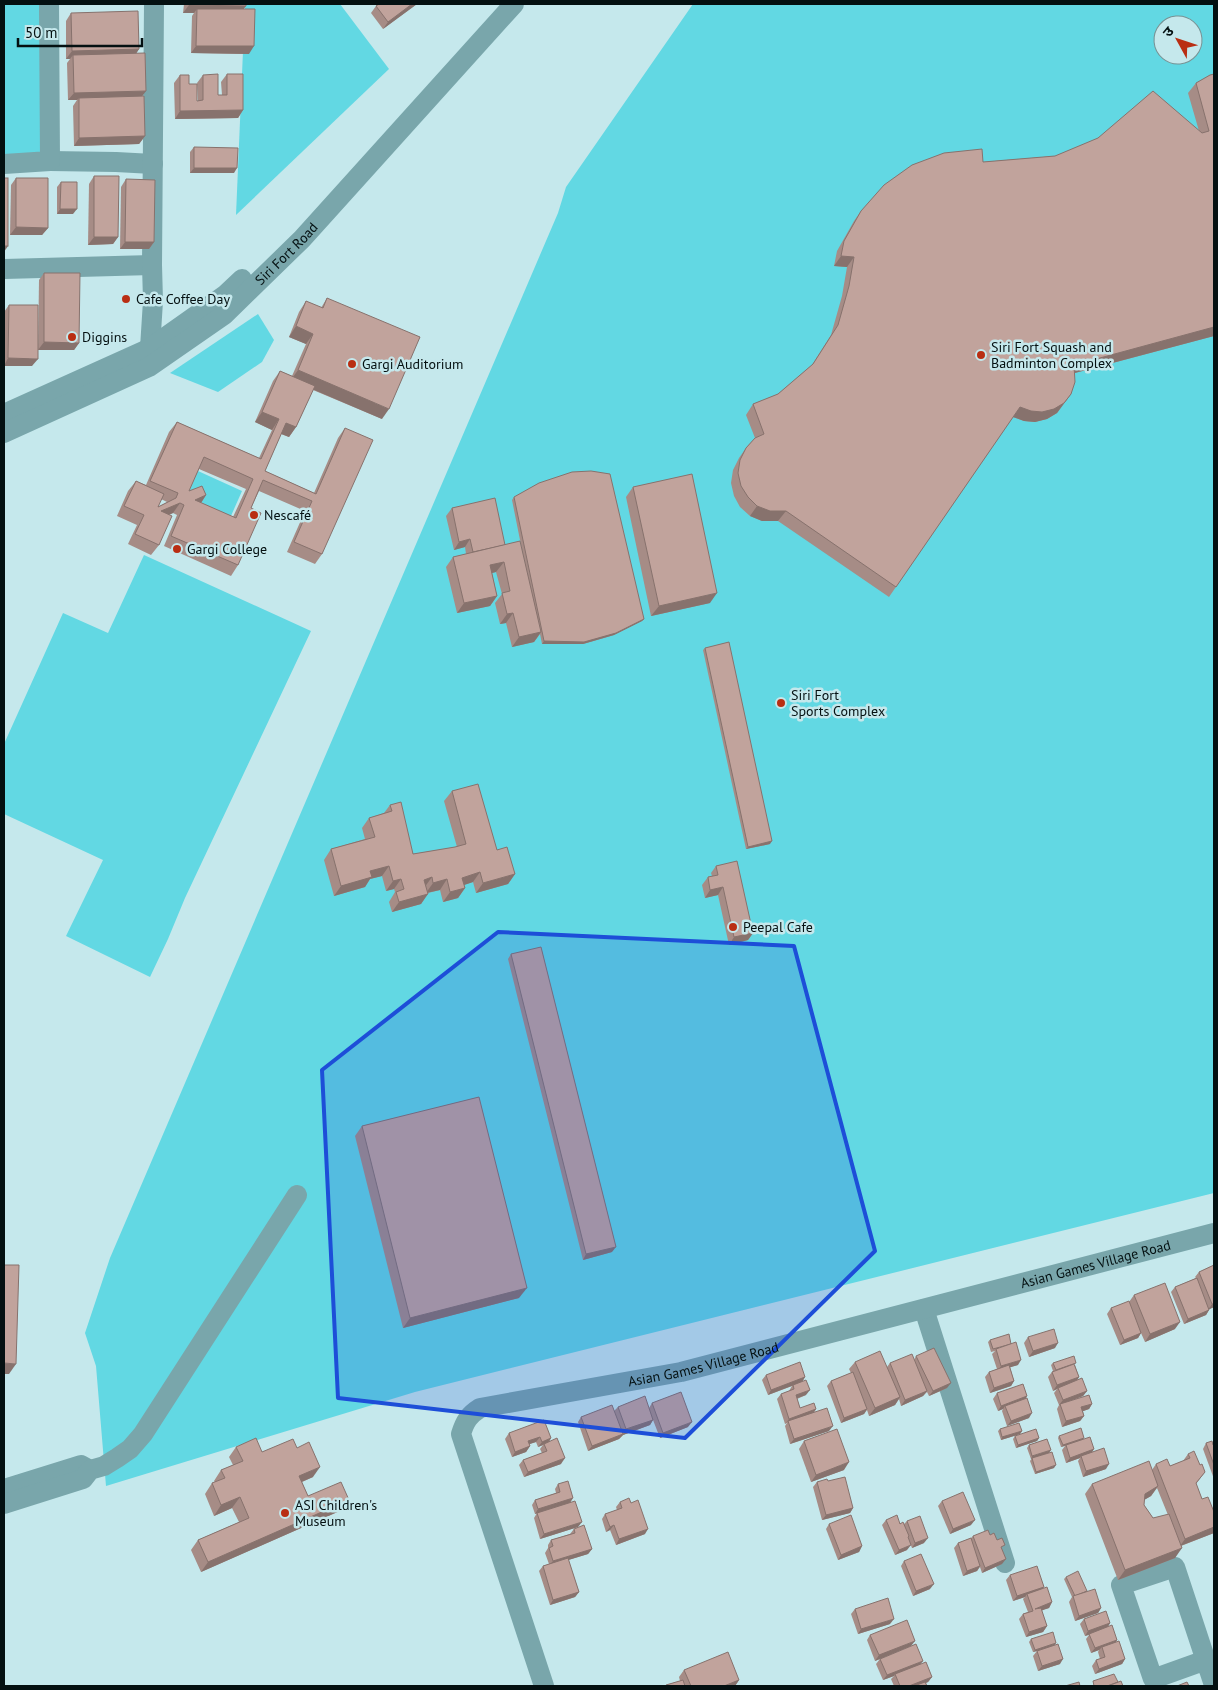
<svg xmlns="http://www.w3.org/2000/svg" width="1218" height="1690" viewBox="0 0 1218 1690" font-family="'PT Sans','Noto Sans Devanagari',sans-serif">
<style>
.green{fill:#62d8e3;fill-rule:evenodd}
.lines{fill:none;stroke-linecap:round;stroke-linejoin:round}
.minor{stroke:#79a6ab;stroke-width:20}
.wall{fill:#a68c86;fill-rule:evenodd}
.shaded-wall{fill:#87726d}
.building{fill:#c1a39c;stroke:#87726d;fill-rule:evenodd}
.marked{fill:#1d4ed8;fill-opacity:0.2;stroke:#1d4ed8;stroke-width:4;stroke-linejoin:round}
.poi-dot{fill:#b92e13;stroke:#c5e8ec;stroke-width:2}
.labels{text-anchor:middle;stroke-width:5;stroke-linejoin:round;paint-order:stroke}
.street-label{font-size:14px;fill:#041011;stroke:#c5e8ec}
.poi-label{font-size:14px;fill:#041011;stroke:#c5e8ec;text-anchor:start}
</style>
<rect width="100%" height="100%" fill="#c5e8ec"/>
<g class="green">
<path d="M4,4H41L42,155L4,154Z"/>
<path d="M245,4H340L389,69L236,215Z"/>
<path d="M693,4H1214V1193L415,1392L106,1486L96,1366L85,1333L110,1258L558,213L566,187ZM1163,25H1193V55H1163Z"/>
<path d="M258,314L274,340L262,362L218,392L170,373Z"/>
<path d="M198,471L242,491L227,525L203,507L197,491L187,496Z"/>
<path d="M144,555L311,631L185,898L168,939L150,977L66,936L103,860L4,814V744L63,613L108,633Z"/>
</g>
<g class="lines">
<g class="minor">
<path d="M50,161L116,162L153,164"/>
<path d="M4,164L50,161L49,4"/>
<path d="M4,269L152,265"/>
<path d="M150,348L153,301L152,265L154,4"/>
<path d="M4,414L150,348L225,295L242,279"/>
<path id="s1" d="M4,433L149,367L224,315L302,239L514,4"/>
<path d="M924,1309L1005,1563"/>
<path d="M4,1489L81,1465L90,1470"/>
<path d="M4,1504L83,1479L90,1470L104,1466L117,1458L130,1449L143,1434L297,1195"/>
<path d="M1206,1660L1153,1679L1121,1585L1175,1567L1214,1685"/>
<path id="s2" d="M544,1686L461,1434C465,1421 469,1415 480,1408L681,1372L1214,1233"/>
</g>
</g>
<g class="wall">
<path d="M184,4H246L243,9L249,54L191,53L192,16L194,13H183Z"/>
<path d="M379,4H417L383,29L371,13L376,6Z"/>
<path d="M71,13L139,49L136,53L142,96L145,136L139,144L74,146L73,106L77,100H68L67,63L70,59H66V21Z"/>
<path d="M227,74L243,110L238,118L175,119L174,83L180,75L189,84L197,101H198L197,83L203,75L218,95H222L221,82Z"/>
<path d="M1214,74V336L1075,373L1071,394L1057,413L1047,419L1035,422L1024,421L1013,417L889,597L778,521H762L750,516L740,507L734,496L731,483L733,470L739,458L746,448L755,438L746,415L753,404L778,394L812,365L831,335L842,296L847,267L834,266L837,251L854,221L861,211L983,162L1055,156L1199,131L1188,93L1196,83Z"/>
<path d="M194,147L234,173H190V152Z"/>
<path d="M94,176L118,237L113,244L88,245L89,184Z"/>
<path d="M16,178L48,228L42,235H10L11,185Z"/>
<path d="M126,179L154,242L149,249H120L121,187Z"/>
<path d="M61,182L73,214H57V187Z"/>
<path d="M44,273L79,343L74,350H38L39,280Z"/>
<path d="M327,298L382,419L313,390L296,427L289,437L281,434L265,471L314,493L338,438L345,428L322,554L315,564L287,552L305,511L259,491L251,508L238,565L231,576L164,546L177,515L173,513L169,515L159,545L151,555L128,544L137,525L117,516L128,491L136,481L146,485L169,432L177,422L259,458L272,430L255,422L273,381L280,371L292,376L306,344L289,337L299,312L306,301L321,308ZM199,469L246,489L233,517L201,503L206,495L189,491ZM161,499L167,502L158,507Z"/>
<path d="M9,305L32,366H4V312Z"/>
<path d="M633,487L710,603L651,616L626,497Z"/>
<path d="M514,497L644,619L642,621L614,635L583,644H542L540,634L534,642L512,647L506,623L500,624L495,603L502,594L496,572L492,573L497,596L490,606L457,613L446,567L453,557L466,554L465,547L454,550L446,516L452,508L505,545L525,565L512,500Z"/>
<path d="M705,648L770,844L746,849L703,650Z"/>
<path d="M452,791L515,874L508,884L476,893L473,882L464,885L465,888L458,898L443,902L440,890L428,893L421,904L392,912L389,902L395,892L394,889L386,891L382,876L370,879L365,887L334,896L324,860L331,849L365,839L362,828L369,818L384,813L390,805L413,854L457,847L444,801Z"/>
<path d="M716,866L753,933L748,940L729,945L718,895L705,898L702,885L708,877L712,876L711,873Z"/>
<path d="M511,954L612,1252L583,1260L508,959Z"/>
<path d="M362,1126L519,1298L403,1328L355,1136Z"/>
<path d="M1214,1265V1307L1209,1309V1310L1206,1315L1184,1324L1171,1292L1175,1287L1196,1278L1195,1277L1199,1272Z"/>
<path d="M1134,1295L1175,1329L1145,1342L1141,1333L1138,1338L1120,1345L1107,1314L1111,1308L1129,1302Z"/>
<path d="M1028,1337L1055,1348L1029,1357L1024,1343Z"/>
<path d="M990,1340L1018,1365L1010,1367L1014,1381L1011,1386L990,1393L985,1377L989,1372L997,1369L992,1354L995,1351L991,1352L988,1342Z"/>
<path d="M916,1356L947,1388L929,1396L927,1392L923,1396L901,1406L899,1399L895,1405L869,1416L867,1410L864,1414L841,1423L827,1386L831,1381L851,1373L849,1369L855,1362L887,1367L890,1363L914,1360Z"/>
<path d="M1053,1363L1075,1365L1079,1377L1077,1380L1087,1391L1083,1396L1071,1401L1092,1404L1089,1409L1083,1411L1084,1416L1080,1421L1062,1427L1057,1409L1059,1405L1054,1393L1057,1389L1053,1391L1048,1377L1052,1372L1053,1371L1051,1365Z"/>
<path d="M766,1375L805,1377L802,1382L806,1395L797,1399L800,1408L816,1409L814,1413L829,1431L790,1444L785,1426L787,1423L785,1424L777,1399L781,1394L789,1391L792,1386L768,1395L762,1380Z"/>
<path d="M997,1393L1027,1396L1026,1398L1029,1418L1007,1426L1002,1411L1003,1409L998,1411L993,1399Z"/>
<path d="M652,1403L688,1427L660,1438L653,1420L650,1425L623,1435L619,1439L588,1451L578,1422L581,1417L614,1411L618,1407L649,1408Z"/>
<path d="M1000,1429L1022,1431L1020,1434L1001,1440L998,1431Z"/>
<path d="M509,1433L551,1438L549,1442L561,1464L524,1477L519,1465L523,1460L542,1453L540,1449L543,1445L538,1447L536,1442L529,1444L530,1446L526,1452L512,1457L505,1439Z"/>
<path d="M1015,1436L1039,1438L1037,1441L1016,1448L1013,1439Z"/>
<path d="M1059,1436L1083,1440L1106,1469L1083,1477L1078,1461L1080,1458L1066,1463L1062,1450L1065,1446L1061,1447L1058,1438Z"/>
<path d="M1047,1439L1031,1459L1027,1448L1029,1445Z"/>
<path d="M804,1441L844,1470L811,1482L799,1449Z"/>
<path d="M1206,1443L1214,1445V1479L1203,1449Z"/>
<path d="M236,1447L262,1452L297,1448L313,1477L302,1482L308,1496L349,1500L342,1510L201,1572L191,1550L198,1540L239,1522L232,1508L214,1516L205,1494L212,1483L215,1482L214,1481L221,1470L233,1465L229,1457Z"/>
<path d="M1188,1454L1200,1465L1205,1472L1196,1484L1202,1499L1214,1512V1533L1181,1546L1175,1558L1118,1580L1085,1494L1092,1484L1152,1470L1156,1464L1170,1466L1183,1461ZM1157,1488L1168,1515L1153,1518L1144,1505V1500L1151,1496Z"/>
<path d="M1032,1458L1054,1468L1035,1474L1030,1461Z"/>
<path d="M828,1481L853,1508L850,1513L822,1520L813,1487L817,1482Z"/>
<path d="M558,1484L570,1503L535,1514L532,1505L535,1500L556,1493L555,1489Z"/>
<path d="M942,1501L971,1525L950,1534L938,1506Z"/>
<path d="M620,1502L631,1503L645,1534L616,1545L610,1530L606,1532L602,1519L605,1514L617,1510L616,1507Z"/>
<path d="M537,1513L578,1527L540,1539L534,1518Z"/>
<path d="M886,1520L904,1524L907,1521L924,1543L912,1548L908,1538L907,1550L895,1555L882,1525Z"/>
<path d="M829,1524L862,1546L859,1552L838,1560L826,1529Z"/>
<path d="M574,1529L592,1549L588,1554L568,1560L579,1592L575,1597L550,1605L539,1571L543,1566L549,1564L545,1553L548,1548V1545L551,1540L570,1534Z"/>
<path d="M990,1535L997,1540L1002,1549V1564L982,1573L980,1567L977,1571L963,1576L954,1548L958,1543L971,1538L973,1536Z"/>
<path d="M904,1561L930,1589L913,1596L901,1566Z"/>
<path d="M1010,1575L1044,1587L1042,1588L1052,1602L1049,1608L1041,1610L1047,1626L1043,1632L1026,1637L1019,1619L1023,1614L1028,1612L1023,1599L1025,1597L1013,1601L1006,1580Z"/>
<path d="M1066,1577L1087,1591L1086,1592L1101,1608L1098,1613L1075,1621L1069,1602L1072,1597L1064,1579Z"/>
<path d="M855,1609L890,1624L858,1634L851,1614Z"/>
<path d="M1084,1619L1110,1623L1108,1627L1117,1640L1116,1642L1125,1659L1122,1664L1095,1674L1092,1666L1096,1660L1100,1659L1098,1652L1099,1650L1091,1653L1086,1639L1089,1635L1085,1636L1080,1624Z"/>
<path d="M870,1635L911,1646L875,1661L867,1640Z"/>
<path d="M1031,1639L1055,1645L1060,1664L1038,1671L1033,1656L1037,1651L1033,1652L1029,1642Z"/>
<path d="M880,1659L921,1664L932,1677L928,1682L926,1683L927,1686H894L891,1679L894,1676L883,1680L876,1664Z"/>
<path d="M684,1670L739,1680L735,1686H665L666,1685L680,1681L679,1677Z"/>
</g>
<g class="shaded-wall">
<path d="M412,4H417L383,29L388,22Z"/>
<path d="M189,5L246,6L240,14L197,9L194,13H183Z"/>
<path d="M196,46H254L249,54L191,53Z"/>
<path d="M139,49L134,57L73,55L70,59H66L72,51Z"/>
<path d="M146,91L141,98H79L77,100H68L74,93Z"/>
<path d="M243,110L238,118L175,119L180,111Z"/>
<path d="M145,136L139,144L74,146L79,138Z"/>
<path d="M194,168H237L234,173H190Z"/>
<path d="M60,209H77L73,214H57Z"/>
<path d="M16,227L48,228L42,235H10Z"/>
<path d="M94,237H118L113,244L88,245Z"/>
<path d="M125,242H154L149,249H120Z"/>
<path d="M4,246H8L4,252Z"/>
<path d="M841,256L854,257L847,267L834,266Z"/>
<path d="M296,326L313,334L306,344L289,337Z"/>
<path d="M1214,327V336L1067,375L1074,365Z"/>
<path d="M44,342L79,343L74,350H38Z"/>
<path d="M8,358L38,359L32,366H4Z"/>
<path d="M298,370L389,409L382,419L291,380Z"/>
<path d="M1071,394L1057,413L1047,419L1035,422L1024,421L1013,417L1020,407Z"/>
<path d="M262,412L279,419L272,430L255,422Z"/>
<path d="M286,423L296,427L289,437L279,433Z"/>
<path d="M206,495L199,506L195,500Z"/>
<path d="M180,503L173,513L154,521L161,511Z"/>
<path d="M757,506L786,511L778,521H762L750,516Z"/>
<path d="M470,539L465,547L454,550L459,542Z"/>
<path d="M504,562L496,572L483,575L490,565Z"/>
<path d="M717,593L710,603L651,616L659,606Z"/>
<path d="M497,596L490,606L457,613L464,603Z"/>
<path d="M513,613L506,623L500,624L507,614Z"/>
<path d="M644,619L642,621L614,635L583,644H542L544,641Z"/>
<path d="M541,632L534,642L512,647L519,637Z"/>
<path d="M772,841L770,844L746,849L748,847Z"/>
<path d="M389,866L382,876L370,879L365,887L334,896L341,886L370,871Z"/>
<path d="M480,872L473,882L455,888L462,878Z"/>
<path d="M515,874L508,884L476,893L483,883Z"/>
<path d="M432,877L424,888V880Z"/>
<path d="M401,879L394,889L386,891L393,881Z"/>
<path d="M447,879L440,890L426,893L433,883Z"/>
<path d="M723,887L718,895L705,898L710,890Z"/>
<path d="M465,888L458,898L443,902L450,892Z"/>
<path d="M428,894L421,904L392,912L399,902Z"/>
<path d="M753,933L748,940L729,945L734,937Z"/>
<path d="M616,1247L612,1252L583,1260L586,1254Z"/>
<path d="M527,1288L519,1298L403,1328L410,1318Z"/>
<path d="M1212,1304H1214V1307L1208,1310Z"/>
<path d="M1209,1310L1206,1315L1184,1324L1188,1319Z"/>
<path d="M1180,1322L1175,1329L1145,1342L1150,1334Z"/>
<path d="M1141,1333L1138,1338L1120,1345L1124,1340Z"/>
<path d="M1058,1343L1055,1348L1029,1357L1033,1351Z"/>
<path d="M1021,1360L1018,1365L998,1371L1001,1366Z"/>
<path d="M4,1363L16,1364L9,1374H4Z"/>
<path d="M805,1377L802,1382L768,1395L771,1390Z"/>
<path d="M1079,1377L1076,1382L1058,1388L1057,1389L1053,1391L1057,1385Z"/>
<path d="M1014,1381L1011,1386L990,1393L994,1388Z"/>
<path d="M951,1383L947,1388L929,1396L933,1391Z"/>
<path d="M810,1390L806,1395L792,1400L796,1395Z"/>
<path d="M927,1391L923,1396L901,1406L905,1400Z"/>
<path d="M1087,1391L1083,1396L1059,1405L1063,1400Z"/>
<path d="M1027,1396L1024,1401L1005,1406L1003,1409L998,1411L1001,1406Z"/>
<path d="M900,1397L895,1405L869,1416L875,1408Z"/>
<path d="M1092,1404L1089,1409L1078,1413L1081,1407Z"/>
<path d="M816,1409L812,1414L788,1421L785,1424L789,1419Z"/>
<path d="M867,1409L864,1414L841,1423L844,1418Z"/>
<path d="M1032,1413L1029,1418L1007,1426L1011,1421Z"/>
<path d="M1084,1416L1080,1421L1062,1427L1066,1421Z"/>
<path d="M653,1420L650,1425L623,1435L619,1439L588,1451L592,1446L623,1434L626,1429Z"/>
<path d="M692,1422L688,1427L660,1438L663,1433Z"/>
<path d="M833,1426L829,1431L790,1444L794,1439Z"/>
<path d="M1022,1431L1020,1434L1001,1440L1002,1437Z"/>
<path d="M540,1437L536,1442L524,1446L528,1441Z"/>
<path d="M551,1438L548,1443L544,1444L543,1445L538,1447L542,1442Z"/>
<path d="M1039,1438L1037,1441L1016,1448L1018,1445Z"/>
<path d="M1084,1438L1082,1440L1061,1447L1063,1445Z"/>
<path d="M530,1446L526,1452L512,1457L515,1452Z"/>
<path d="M1094,1449L1091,1454L1081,1456L1080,1458L1066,1463L1070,1458Z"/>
<path d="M1051,1450L1049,1453L1031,1459L1032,1456Z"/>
<path d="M565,1458L561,1464L524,1477L528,1472Z"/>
<path d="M849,1462L844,1470L811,1482L816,1475Z"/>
<path d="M1109,1464L1106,1469L1083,1477L1086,1471Z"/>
<path d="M1056,1465L1054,1468L1035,1474L1036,1472Z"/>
<path d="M320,1467L313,1477L292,1486L299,1476Z"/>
<path d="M1158,1486L1151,1496L1137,1504L1145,1494Z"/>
<path d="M240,1497L232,1508L214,1516L221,1505Z"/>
<path d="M573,1498L570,1503L535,1514L538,1509Z"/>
<path d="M349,1500L342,1510L201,1572L208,1562Z"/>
<path d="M853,1508L850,1513L822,1520L826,1515Z"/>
<path d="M975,1520L971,1525L950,1534L953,1529Z"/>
<path d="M582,1522L578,1527L540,1539L544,1534Z"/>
<path d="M614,1525L610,1530L606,1532L610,1527Z"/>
<path d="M1214,1527V1533L1180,1546L1185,1539Z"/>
<path d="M648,1529L645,1534L616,1545L619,1539Z"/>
<path d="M928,1538L924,1543L912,1548L915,1543Z"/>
<path d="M911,1545L907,1550L895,1555L899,1550Z"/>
<path d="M862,1546L859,1552L838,1560L841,1555Z"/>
<path d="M1182,1548L1175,1558L1118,1580L1125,1570Z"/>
<path d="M592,1549L588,1554L549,1566L553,1561Z"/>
<path d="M1006,1559L1002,1564L982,1573L985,1568Z"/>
<path d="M980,1566L977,1571L963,1576L967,1571Z"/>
<path d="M934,1584L930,1589L913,1596L916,1591Z"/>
<path d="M1044,1587L1040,1592L1027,1594L1025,1597L1013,1601L1017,1596Z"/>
<path d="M579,1592L575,1597L550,1605L553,1600Z"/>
<path d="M1052,1602L1049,1608L1032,1614L1035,1609Z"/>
<path d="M1101,1608L1098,1613L1075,1621L1079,1616Z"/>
<path d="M894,1619L890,1624L858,1634L861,1629Z"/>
<path d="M1110,1623L1107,1628L1085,1636L1088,1631Z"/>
<path d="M1047,1626L1043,1632L1026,1637L1029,1632Z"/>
<path d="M1117,1640L1114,1645L1102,1647L1099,1650L1091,1653L1095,1648Z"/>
<path d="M915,1641L911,1646L875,1661L879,1655Z"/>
<path d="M1056,1643L1054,1646L1033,1652L1035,1650Z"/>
<path d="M1063,1659L1060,1664L1038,1671L1042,1666Z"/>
<path d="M1125,1659L1122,1664L1095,1674L1099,1669Z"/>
<path d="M923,1661L919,1666L895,1674L894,1676L883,1680L887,1675Z"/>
<path d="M932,1677L928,1682L918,1686H909Z"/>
<path d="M739,1680L735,1686H724Z"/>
</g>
<g class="building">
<path d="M189,4H246V6L189,5Z"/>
<path d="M379,4H412L388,22L376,6Z"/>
<path d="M197,9H255L254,46H196Z"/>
<path d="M138,11L139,49L72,51L71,13Z"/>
<path d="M145,53L146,91L74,93L73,55Z"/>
<path d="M218,74V95H227V74H243V110L180,111V75H189V84H197V101L203,100V75Z"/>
<path d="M1214,74V327L1074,365L1075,382L1071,394L1064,403L1054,409L1042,412L1031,411L1020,407L896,587L786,511H770L757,506L748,497L741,486L738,473L740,460L746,448L755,438L764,434L753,404L778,394L813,364L838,325L849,286L854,257L841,256L844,241L861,211L884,185L912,165L944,153L982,149L983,162L1055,156L1098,138L1153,91L1202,133L1209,131L1196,83L1210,75Z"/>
<path d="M144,96L145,136L79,138V98Z"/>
<path d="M194,147L238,148L237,168H194Z"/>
<path d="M94,176H119L118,237H94Z"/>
<rect x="4" y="178" width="4" height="68"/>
<path d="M16,178H48V228L16,227Z"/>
<path d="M126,179L155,180L154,242H125Z"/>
<path d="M61,182H77V209H60Z"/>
<path d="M44,273H80L79,343L44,342Z"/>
<path d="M327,298L420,337L389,409L298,370L313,334L296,326L306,301L323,308Z"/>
<path d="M9,305H38V359L8,358Z"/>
<path d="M280,371L315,386L296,427L286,423L265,471L316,494L345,428L373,440L322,554L294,542L312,501L263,480L251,508L261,513L238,565L171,536L184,505L180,503L161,511L172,516L159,545L135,534L144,515L124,506L136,481L164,494L158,507L176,498L178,493L150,481L177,422L261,459L279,419L262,412ZM204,457L253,479L236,518L195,500L206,495L202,486L189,491Z"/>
<path d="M591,471L610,474L644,619L616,633L584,642L544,641L514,497L539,483L572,472Z"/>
<path d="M692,474L717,593L659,606L633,487Z"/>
<path d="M495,498L505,545L473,552L470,539L459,542L452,508Z"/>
<path d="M520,541L541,632L519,637L513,613L507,614L502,593L510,591L504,562L490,565L497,596L464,603L453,557Z"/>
<path d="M729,642L772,841L748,847L705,648Z"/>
<path d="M478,784L497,850L507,847L515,874L483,883L480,872L462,878L465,888L450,892L447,879L433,883L432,877L424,880L428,894L399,902L396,892L404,889L401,879L393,881L389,866L370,871L372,877L341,886L331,849L375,837L369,818L392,811L390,805L401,802L413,854L455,847L466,844L452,791Z"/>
<path d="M737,861L753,933L734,937L723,887L710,890L708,877L718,875L716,866Z"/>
<path d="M541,947L616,1247L586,1254L511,954Z"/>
<path d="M479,1097L527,1288L410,1318L362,1126Z"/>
<path d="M4,1265H19L16,1364L4,1363Z"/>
<path d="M1214,1265V1304H1212L1199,1272Z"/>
<path d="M1197,1278L1209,1310L1188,1319L1175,1287Z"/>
<path d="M1165,1283L1180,1322L1150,1334L1134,1295Z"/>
<path d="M1129,1301L1141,1333L1124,1340L1111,1308Z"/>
<path d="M1054,1329L1058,1343L1033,1351L1028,1337Z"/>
<path d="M1009,1334L1011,1344L993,1349L990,1340Z"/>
<path d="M1016,1342L1021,1360L1001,1366L996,1349Z"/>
<path d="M934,1348L951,1383L933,1391L916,1356Z"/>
<path d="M880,1351L900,1397L875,1408L855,1362Z"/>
<path d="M912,1354L927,1391L905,1400L890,1363Z"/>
<path d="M1074,1356L1076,1363L1056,1370L1053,1363Z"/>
<path d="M800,1362L805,1377L771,1390L766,1375Z"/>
<path d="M1074,1364L1079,1377L1057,1385L1052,1372Z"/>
<path d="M1009,1365L1014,1381L994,1388L989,1372Z"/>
<path d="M853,1372L867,1409L844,1418L831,1381Z"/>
<path d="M1082,1378L1087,1391L1063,1400L1058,1388Z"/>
<path d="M806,1380L810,1390L796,1395L800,1408L814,1403L816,1409L789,1419L781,1394L794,1389L793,1385Z"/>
<path d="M1023,1384L1027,1396L1001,1406L997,1393Z"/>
<path d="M681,1392L692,1422L663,1433L652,1403Z"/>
<path d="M1089,1395L1092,1404L1081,1407L1084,1416L1066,1421L1060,1404Z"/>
<path d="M645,1396L653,1420L626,1429L618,1407Z"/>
<path d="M1027,1398L1032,1413L1011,1421L1005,1406Z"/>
<path d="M612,1405L623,1434L592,1446L581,1417Z"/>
<path d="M827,1408L833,1426L794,1439L788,1421Z"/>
<path d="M544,1420L551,1438L542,1442L540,1437L528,1441L530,1446L515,1452L509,1433Z"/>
<path d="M1019,1423L1022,1431L1002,1437L1000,1429Z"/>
<path d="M1081,1428L1084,1438L1063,1445L1059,1436Z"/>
<path d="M837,1429L849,1462L816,1475L804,1441Z"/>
<path d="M1036,1429L1039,1438L1018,1445L1015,1436Z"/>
<path d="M1090,1437L1094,1449L1070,1458L1066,1445Z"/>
<path d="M256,1438L262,1452L293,1439L297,1448L309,1442L320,1467L299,1476L308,1496L341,1482L349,1500L208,1562L198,1540L249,1518L240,1497L221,1505L212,1483L225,1478L221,1470L243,1461L236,1447Z"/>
<path d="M557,1438L565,1458L528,1472L523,1460L547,1451L544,1444Z"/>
<path d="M1047,1439L1051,1450L1032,1456L1029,1445Z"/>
<path d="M1212,1441L1213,1445H1214V1465L1206,1443Z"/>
<path d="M1104,1448L1109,1464L1086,1471L1081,1456Z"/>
<path d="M1194,1451L1200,1465L1202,1464L1205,1472L1196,1483L1202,1499L1208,1497L1214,1512V1527L1185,1539L1156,1464L1167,1459L1170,1466L1190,1458L1188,1454Z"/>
<path d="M1052,1452L1056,1465L1036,1472L1032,1458Z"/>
<path d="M1149,1461L1158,1486L1145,1494L1144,1505L1153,1518L1169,1514L1182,1548L1125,1570L1092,1484Z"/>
<path d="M845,1477L853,1508L826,1515L817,1482L827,1479L828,1481Z"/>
<path d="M568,1481L573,1498L538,1509L535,1500L560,1492L558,1484Z"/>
<path d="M963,1492L975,1520L953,1529L942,1501Z"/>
<path d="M629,1498L631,1503L638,1500L648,1529L619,1539L614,1525L610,1527L605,1514L622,1508L620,1502Z"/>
<path d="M575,1501L582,1522L544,1534L537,1513Z"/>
<path d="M851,1515L862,1546L841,1555L829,1524Z"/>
<path d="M897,1515L900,1524L903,1522L909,1536L908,1537L911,1545L899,1550L886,1520Z"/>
<path d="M920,1516L928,1538L915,1543L907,1521Z"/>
<path d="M584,1525L592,1549L553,1561L549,1548L553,1546L551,1540L575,1533L574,1529Z"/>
<path d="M988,1530L990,1535L994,1533L997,1540L1002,1538L1005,1545L1001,1547L1006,1559L985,1568L973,1536Z"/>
<path d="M971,1538L980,1566L967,1571L958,1543Z"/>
<path d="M921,1554L934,1584L916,1591L904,1561Z"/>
<path d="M568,1558L579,1592L553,1600L543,1566Z"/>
<path d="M1037,1566L1044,1587L1017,1596L1010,1575Z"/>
<path d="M1078,1571L1087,1591L1075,1596L1066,1577Z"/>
<path d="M1047,1587L1052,1602L1035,1609L1041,1608L1047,1626L1029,1632L1023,1614L1033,1611L1027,1594Z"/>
<path d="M1095,1589L1101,1608L1079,1616L1073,1596Z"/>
<path d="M888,1598L894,1619L861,1629L855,1609Z"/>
<path d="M1106,1611L1110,1623L1088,1631L1084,1619Z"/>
<path d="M907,1620L915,1641L879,1655L870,1635Z"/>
<path d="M1112,1625L1117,1640L1095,1648L1089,1634Z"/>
<path d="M1053,1632L1056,1643L1035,1650L1031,1639Z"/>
<path d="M1119,1641L1125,1659L1099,1669L1096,1660L1105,1657L1102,1647Z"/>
<path d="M916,1644L923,1661L887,1675L880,1659Z"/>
<path d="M1058,1644L1063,1659L1042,1666L1037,1651Z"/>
<path d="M728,1652L739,1680L724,1686H691L684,1670Z"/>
<path d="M926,1662L932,1677L909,1686H900L895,1674Z"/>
<path d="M1114,1674L1118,1682L1107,1686H1094L1093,1681Z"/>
<path d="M683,1680L685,1686H666V1685Z"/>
<path d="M1121,1681L1123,1686H1108Z"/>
<path d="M925,1682L927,1686H914Z"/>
<path d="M1079,1682L1080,1686H1065Z"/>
<path d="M1187,1682L1189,1686H1177Z"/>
</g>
<path class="marked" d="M498,932L794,946L875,1251L685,1438L338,1398L322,1070Z"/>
<g class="poi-dot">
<circle cx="126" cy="299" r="5"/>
<circle cx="72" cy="337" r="5"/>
<circle cx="981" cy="355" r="5"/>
<circle cx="352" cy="364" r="5"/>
<circle cx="254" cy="515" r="5"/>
<circle cx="177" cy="549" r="5"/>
<circle cx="781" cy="703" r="5"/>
<circle cx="733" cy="927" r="5"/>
<circle cx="285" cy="1513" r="5"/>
</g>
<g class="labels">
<g class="street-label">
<text dy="5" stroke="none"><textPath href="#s1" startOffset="338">Siri Fort Road</textPath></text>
<text dy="5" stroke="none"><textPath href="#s2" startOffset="931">Asian Games Village Road</textPath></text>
<text dy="5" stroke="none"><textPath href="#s2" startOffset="526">Asian Games Village Road</textPath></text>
</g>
<g class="poi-label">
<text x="136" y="304">Cafe Coffee Day</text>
<text x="82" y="342">Diggins</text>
<text x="991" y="352">Siri Fort Squash and<tspan x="991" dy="16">Badminton Complex</tspan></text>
<text x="362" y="369">Gargi Auditorium</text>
<text x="264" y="520">Nescafé</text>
<text x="187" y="554">Gargi College</text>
<text x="791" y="700">Siri Fort<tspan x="791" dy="16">Sports Complex</tspan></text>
<text x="743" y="932">Peepal Cafe</text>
<text x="295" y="1510">ASI Children's<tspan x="295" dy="16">Museum</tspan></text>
</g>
</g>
<rect width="1218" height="1690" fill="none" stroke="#041011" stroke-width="10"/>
<g transform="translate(1178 40) rotate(310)"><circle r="24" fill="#c5e8ec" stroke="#789294"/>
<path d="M0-4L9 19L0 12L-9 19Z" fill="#b92e13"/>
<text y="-8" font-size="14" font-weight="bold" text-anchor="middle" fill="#041011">उ</text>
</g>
<path d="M18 38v8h124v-8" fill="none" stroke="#041011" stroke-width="2.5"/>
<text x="25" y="38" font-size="15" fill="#041011" stroke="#c5e8ec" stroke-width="4" paint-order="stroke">50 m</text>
</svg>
